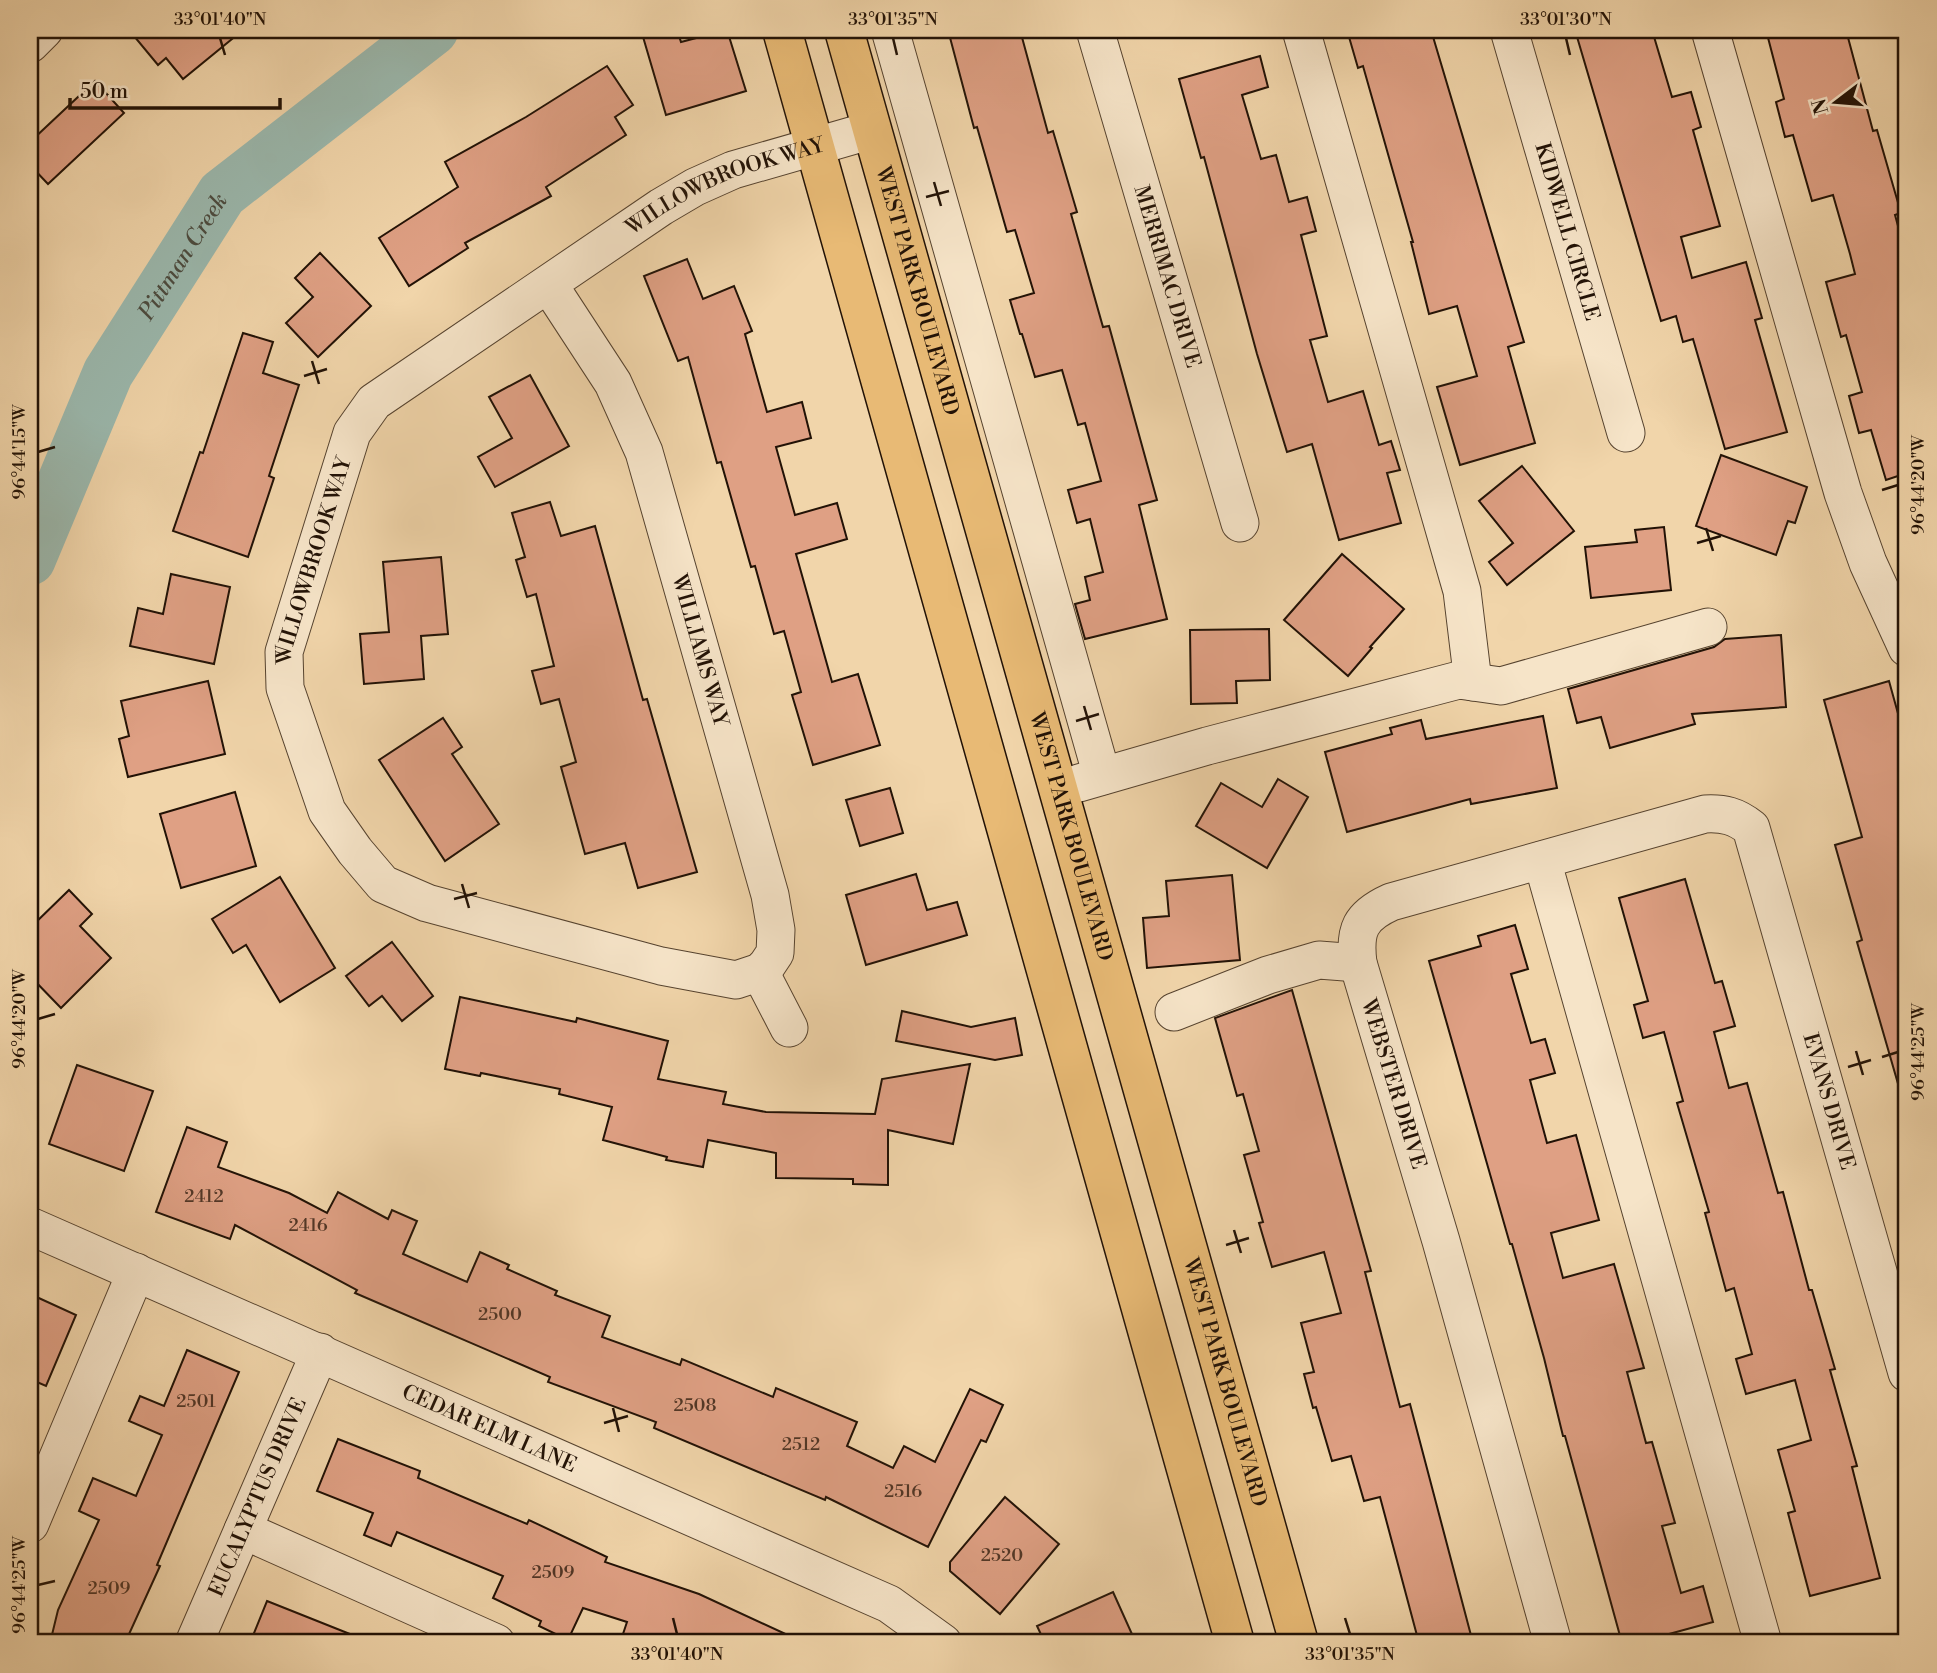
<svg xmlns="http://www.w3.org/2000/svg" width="1937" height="1673" viewBox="0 0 1937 1673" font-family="'Libre Bodoni',serif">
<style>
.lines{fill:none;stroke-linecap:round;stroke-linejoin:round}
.river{stroke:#9bb8ad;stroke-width:51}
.building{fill:#dfa084;stroke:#221206;stroke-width:2}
.minor-casing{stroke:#56432f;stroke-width:39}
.major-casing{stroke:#221206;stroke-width:41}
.minor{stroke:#f6e4c8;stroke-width:37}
.major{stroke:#e8ba75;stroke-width:38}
.ticks{fill:none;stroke:#221206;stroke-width:2.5}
.labels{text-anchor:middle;stroke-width:5;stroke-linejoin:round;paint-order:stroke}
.number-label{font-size:18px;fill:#513626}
.street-label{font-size:21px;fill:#221206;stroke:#f6e4c8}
.water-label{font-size:23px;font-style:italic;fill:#4c4c40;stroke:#f6e4c8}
.neatline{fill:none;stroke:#221206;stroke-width:2.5}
.ticks-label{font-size:18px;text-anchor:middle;fill:#221206}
</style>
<rect width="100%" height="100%" fill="#f1d5aa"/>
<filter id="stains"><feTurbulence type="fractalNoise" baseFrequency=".00286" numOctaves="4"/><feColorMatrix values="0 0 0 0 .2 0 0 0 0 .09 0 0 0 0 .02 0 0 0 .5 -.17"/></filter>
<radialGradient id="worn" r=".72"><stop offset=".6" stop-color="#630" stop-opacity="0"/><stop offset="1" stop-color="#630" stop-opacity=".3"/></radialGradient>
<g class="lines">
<path class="river" id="s1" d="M30,560L108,373L222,194L433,30"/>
</g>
<g class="building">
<path d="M129,30H243L183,79L166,58L158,65Z"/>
<path d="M641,30H677L681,42L727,30L746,91L666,115Z"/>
<path d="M948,30H1020L1048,133L1053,131L1077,212L1071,214L1103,327L1109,326L1157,500L1139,505L1167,619L1085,639L1075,604L1090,600L1085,577L1103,572L1090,519L1077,523L1068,490L1101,481L1085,423L1078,425L1062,370L1035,377L1022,334H1020L1010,300L1034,293L1015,230L1007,232L977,127L974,128Z"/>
<path d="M1347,30H1431L1524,342L1508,347L1535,443L1460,465L1437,387L1477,376L1457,306L1429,314L1411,242H1413L1363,66L1358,68Z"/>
<path d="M1575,30H1652L1672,97L1691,92L1701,127L1693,130L1720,226L1681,237L1692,278L1746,262L1762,318L1755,320L1787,432L1725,449L1693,339L1683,342L1676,316L1661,321Z"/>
<path d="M1766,30H1846L1873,131L1877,130L1901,213L1895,215L1907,259V473L1886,480L1871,430L1859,433L1849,396L1862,392L1846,335L1841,337L1826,282L1855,274L1850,254L1833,195L1812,201L1793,135L1785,137L1776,102L1784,99Z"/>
<path d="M1260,56L1268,87L1242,95L1261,159L1276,155L1289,202L1307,197L1316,231L1301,235L1327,336L1310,340L1328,402L1363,391L1379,445L1391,441L1400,470L1387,473L1401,523L1339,540L1312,444L1287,452L1257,354L1204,157L1201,158L1179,79Z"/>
<path d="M607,66L633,105L615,117L626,135L546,187L551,196L465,243L468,248L409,286L379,238L458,187L445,162L526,117Z"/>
<path d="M95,81L124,113L48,184L30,165V142Z"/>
<path d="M320,253L371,306L318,357L286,323L313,297L295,278Z"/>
<path d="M687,259L703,299L734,286L752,331L745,334L767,412L802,402L811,438L776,447L795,515L837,503L847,539L796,554L832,682L858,674L880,745L813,765L792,695L801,692L784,631L774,634L755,566L751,567L721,462L717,463L688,357L678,361L644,276Z"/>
<path d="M243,333L273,342L263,373L299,385L269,476L274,478L248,557L173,531L200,452L203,453Z"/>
<path d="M530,375L569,446L495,487L478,457L512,438L489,397Z"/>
<path d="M1721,455L1807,487L1795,523L1788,521L1776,555L1696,526Z"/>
<path d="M1522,466L1574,531L1507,585L1489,562L1513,543L1479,501Z"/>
<path d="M550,502L561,536L595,526L643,700L647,699L697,872L638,888L625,843L585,854L561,767L576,762L559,699L541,704L532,671L554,666L536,594L527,597L516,560L525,557L512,513Z"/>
<path d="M1664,527L1671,590L1591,598L1585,547L1637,542L1635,530Z"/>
<path d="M1342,554L1404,609L1370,647L1372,648L1348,676L1284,620Z"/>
<path d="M441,557L448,634L421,636L424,679L364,684L360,634L389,632L383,562Z"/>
<path d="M171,574L230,587L214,664L130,646L138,608L163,614Z"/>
<path d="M1269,629L1270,680L1236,681L1237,703L1191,704L1190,630Z"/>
<path d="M1781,635L1786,707L1692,714L1695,724L1610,748L1601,717L1577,723L1568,689L1714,647L1725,639Z"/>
<path d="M208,681L225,754L128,777L119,739L129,736L121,701Z"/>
<path d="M1889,681L1907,746V1093L1901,1094L1857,942L1862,940L1835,845L1862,837L1824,700Z"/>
<path d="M1543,716L1557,788L1471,804L1470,799L1347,832L1325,752L1392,734L1390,728L1421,720L1426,739Z"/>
<path d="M443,718L462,747L452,754L499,824L445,861L379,760Z"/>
<path d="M1278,779L1308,797L1267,868L1196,826L1221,783L1262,807Z"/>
<path d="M890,788L903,833L860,846L846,800Z"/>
<path d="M235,792L256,866L181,888L160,814Z"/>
<path d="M916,874L927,910L957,902L967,935L866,965L846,895Z"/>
<path d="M1232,875L1240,960L1147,968L1143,918L1169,916L1166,881Z"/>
<path d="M280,877L335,968L280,1002L246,945L233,953L212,919Z"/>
<path d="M1685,879L1715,983L1722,981L1735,1026L1714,1032L1729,1088L1747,1083L1778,1193L1783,1192L1809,1290H1812L1835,1369L1830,1370L1857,1466L1852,1467L1880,1578L1810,1596L1788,1513L1795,1511L1778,1450L1811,1440L1795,1380L1746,1394L1736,1359L1752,1354L1734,1288L1726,1291L1705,1213L1709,1212L1677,1103L1683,1101L1664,1032L1643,1038L1634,1005L1648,1001L1619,898Z"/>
<path d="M69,890L92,914L80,926L111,958L61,1008L30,976V928Z"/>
<path d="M1515,925L1528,969L1511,974L1531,1043L1545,1039L1555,1073L1530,1080L1547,1143L1576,1135L1599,1220L1551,1233L1563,1278L1614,1264L1644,1368L1627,1372L1646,1443L1652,1442L1675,1523L1662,1526L1681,1593L1703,1586L1713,1622L1636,1643H1622L1565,1436H1563L1544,1358L1512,1244H1510L1429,961L1481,946L1478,936Z"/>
<path d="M392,942L433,996L402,1021L382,996L369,1006L346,976Z"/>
<path d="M1292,990L1371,1271L1365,1272L1400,1407L1410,1404L1473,1643H1419L1380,1497L1364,1501L1351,1456L1332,1461L1316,1407L1313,1408L1304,1374L1314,1372L1301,1323L1341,1313L1324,1252L1272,1267L1259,1223L1263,1222L1244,1155L1259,1151L1243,1094L1237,1096L1215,1018Z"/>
<path d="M460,997L576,1022L577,1018L668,1041L658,1079L726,1092L723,1104L766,1112L875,1114L882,1079L970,1064L953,1144L888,1130V1185L853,1184V1179L776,1178V1153L708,1140L703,1167L666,1160L667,1157L603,1140L612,1107L559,1094L560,1089L481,1073L480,1076L445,1069Z"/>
<path d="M902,1011L971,1027L1015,1018L1022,1055L995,1060L896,1041Z"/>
<path d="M77,1065L153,1091L124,1171L49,1144Z"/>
<path d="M187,1127L227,1142L218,1167L289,1193L327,1213L338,1192L388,1219L392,1210L417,1221L403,1254L467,1282L480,1252L509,1265L507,1269L557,1291L555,1295L610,1316L602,1337L680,1365L682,1359L773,1397L776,1388L857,1422L847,1446L893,1468L904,1446L935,1462L970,1389L1003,1405L986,1442L981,1440L928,1547L826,1497L825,1500L654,1428L656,1422L548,1382L550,1377L355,1293L357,1290L235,1225L230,1239L156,1212Z"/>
<path d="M30,1294L76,1315L46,1386L30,1379Z"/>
<path d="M187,1350L239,1372L157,1565L160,1566L125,1643H50L58,1610L99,1520L79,1511L93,1478L136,1496L162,1435L129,1421L140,1396L164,1406Z"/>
<path d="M338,1439L420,1471L418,1478L527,1524L529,1520L607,1557L605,1562L699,1594L805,1643H620L627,1622L583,1608L568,1640L539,1626L541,1621L493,1598L503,1576L397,1532L391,1546L364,1535L373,1513L317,1491Z"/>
<path d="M1005,1497L1059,1544L1000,1614L950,1571V1562Z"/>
<path d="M1113,1592L1136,1643H1045L1037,1626Z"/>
<path d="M267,1601L370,1642V1643H250Z"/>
</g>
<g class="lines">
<g class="minor-casing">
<g id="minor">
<path d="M890,30L1102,776"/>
<path id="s2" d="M1095,30L1240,523"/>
<path d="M1301,30L1462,591L1473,682"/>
<path id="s3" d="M1509,30L1626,433"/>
<path d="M1710,30L1843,493L1868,563L1907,648"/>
<path d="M30,44L44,30"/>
<path id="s4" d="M549,285L613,383L644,452L770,895L776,930L775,953L767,965L760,972L736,980L661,966L427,903L383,884L355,851L327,811L285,688L284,652L352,433L374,402L661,207L695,187L733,170L872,130"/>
<path d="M1079,783L1207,746L1459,680L1501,686L1708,627"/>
<path d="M1542,860L1763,1643"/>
<path d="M760,972L789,1028"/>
<path d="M1174,1012L1268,975L1319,960L1358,963"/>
<path id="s5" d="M30,1226L889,1604L943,1643"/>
<path d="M30,1524L136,1272"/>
<path d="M243,1530L496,1643"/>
<path id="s6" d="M194,1643L320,1352"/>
<path id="s7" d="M1553,1643L1441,1241L1358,963C1354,930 1360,916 1391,902L1705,814C1724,813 1736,816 1751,828L1907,1373"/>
</g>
</g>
<g class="major-casing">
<g id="major">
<path d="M782,30L1235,1643"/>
<path id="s8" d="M844,30L1299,1643"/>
</g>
</g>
<use href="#minor" class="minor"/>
<use href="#major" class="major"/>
</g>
<path class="ticks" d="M220,38L225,55M893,38L897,55M1566,38L1570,55M934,182L941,206M926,197L949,191M312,361L319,384M304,376L327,369M38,452L55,447M1882,490L1898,485M1706,528L1713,551M1697,543L1721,536M1084,706L1091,730M1076,721L1099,714M462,884L469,908M454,899L477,893M38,1019L55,1014M1856,1051L1863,1075M1882,1057L1898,1052M1848,1067L1871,1060M1234,1230L1241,1253M1226,1245L1249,1238M613,1408L619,1432M604,1423L628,1416M38,1585L55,1581M673,1618L677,1634M1345,1618L1350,1634"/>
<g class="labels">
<g class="number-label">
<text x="204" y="1202">2412</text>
<text x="308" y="1231">2416</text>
<text x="500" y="1320">2500</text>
<text x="196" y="1407">2501</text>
<text x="695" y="1411">2508</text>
<text x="801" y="1450">2512</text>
<text x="903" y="1497">2516</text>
<text x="1002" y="1561">2520</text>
<text x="553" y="1578">2509</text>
<text x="109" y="1594">2509</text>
</g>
<g class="street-label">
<text dy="7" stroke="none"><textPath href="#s4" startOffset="2068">WILLOWBROOK WAY</textPath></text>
<text dy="7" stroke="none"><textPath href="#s3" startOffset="210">KIDWELL CIRCLE</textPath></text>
<text dy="7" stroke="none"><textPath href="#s2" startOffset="257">MERRIMAC DRIVE</textPath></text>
<text dy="7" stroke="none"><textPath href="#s8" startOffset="271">WEST PARK BOULEVARD</textPath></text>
<text dy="7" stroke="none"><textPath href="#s4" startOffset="1482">WILLOWBROOK WAY</textPath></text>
<text dy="7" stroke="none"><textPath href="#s4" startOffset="399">WILLIAMS WAY</textPath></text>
<text dy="7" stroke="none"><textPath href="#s8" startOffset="838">WEST PARK BOULEVARD</textPath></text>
<text transform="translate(1394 1084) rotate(73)" y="7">WEBSTER DRIVE</text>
<text dy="7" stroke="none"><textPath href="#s7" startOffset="1444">EVANS DRIVE</textPath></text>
<text dy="7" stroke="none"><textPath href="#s8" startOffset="1405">WEST PARK BOULEVARD</textPath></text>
<text dy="7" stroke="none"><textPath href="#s5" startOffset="502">CEDAR ELM LANE</textPath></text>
<text dy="7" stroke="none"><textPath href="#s6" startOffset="159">EUCALYPTUS DRIVE</textPath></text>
</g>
<g class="water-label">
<text dy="8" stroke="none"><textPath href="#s1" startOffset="341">Pittman Creek</textPath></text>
</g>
</g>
<rect width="1937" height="1673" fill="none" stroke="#f1d5aa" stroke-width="77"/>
<g transform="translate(1836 102) rotate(254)" stroke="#f6e4c8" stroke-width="5" paint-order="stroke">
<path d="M0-5L12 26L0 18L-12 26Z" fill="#221206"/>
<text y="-10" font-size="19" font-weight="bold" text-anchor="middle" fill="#221206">N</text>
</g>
<path d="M70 98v10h210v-10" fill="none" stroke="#221206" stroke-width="3.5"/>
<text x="80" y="98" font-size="21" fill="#221206" stroke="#f6e4c8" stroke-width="5" paint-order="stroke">50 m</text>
<rect x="38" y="38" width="1860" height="1596" class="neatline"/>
<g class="ticks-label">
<text x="220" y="25">33°01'40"N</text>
<text x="893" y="25">33°01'35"N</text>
<text x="1566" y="25">33°01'30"N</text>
<text transform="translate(19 452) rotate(-90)" y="6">96°44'15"W</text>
<text transform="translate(1918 485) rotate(-90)" y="6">96°44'20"W</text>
<text transform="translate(19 1019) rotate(-90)" y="6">96°44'20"W</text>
<text transform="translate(1918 1052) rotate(-90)" y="6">96°44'25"W</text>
<text transform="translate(19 1585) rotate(-90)" y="6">96°44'25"W</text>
<text x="677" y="1660">33°01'40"N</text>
<text x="1350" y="1660">33°01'35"N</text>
</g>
<rect width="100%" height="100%" filter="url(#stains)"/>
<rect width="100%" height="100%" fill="url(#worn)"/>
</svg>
